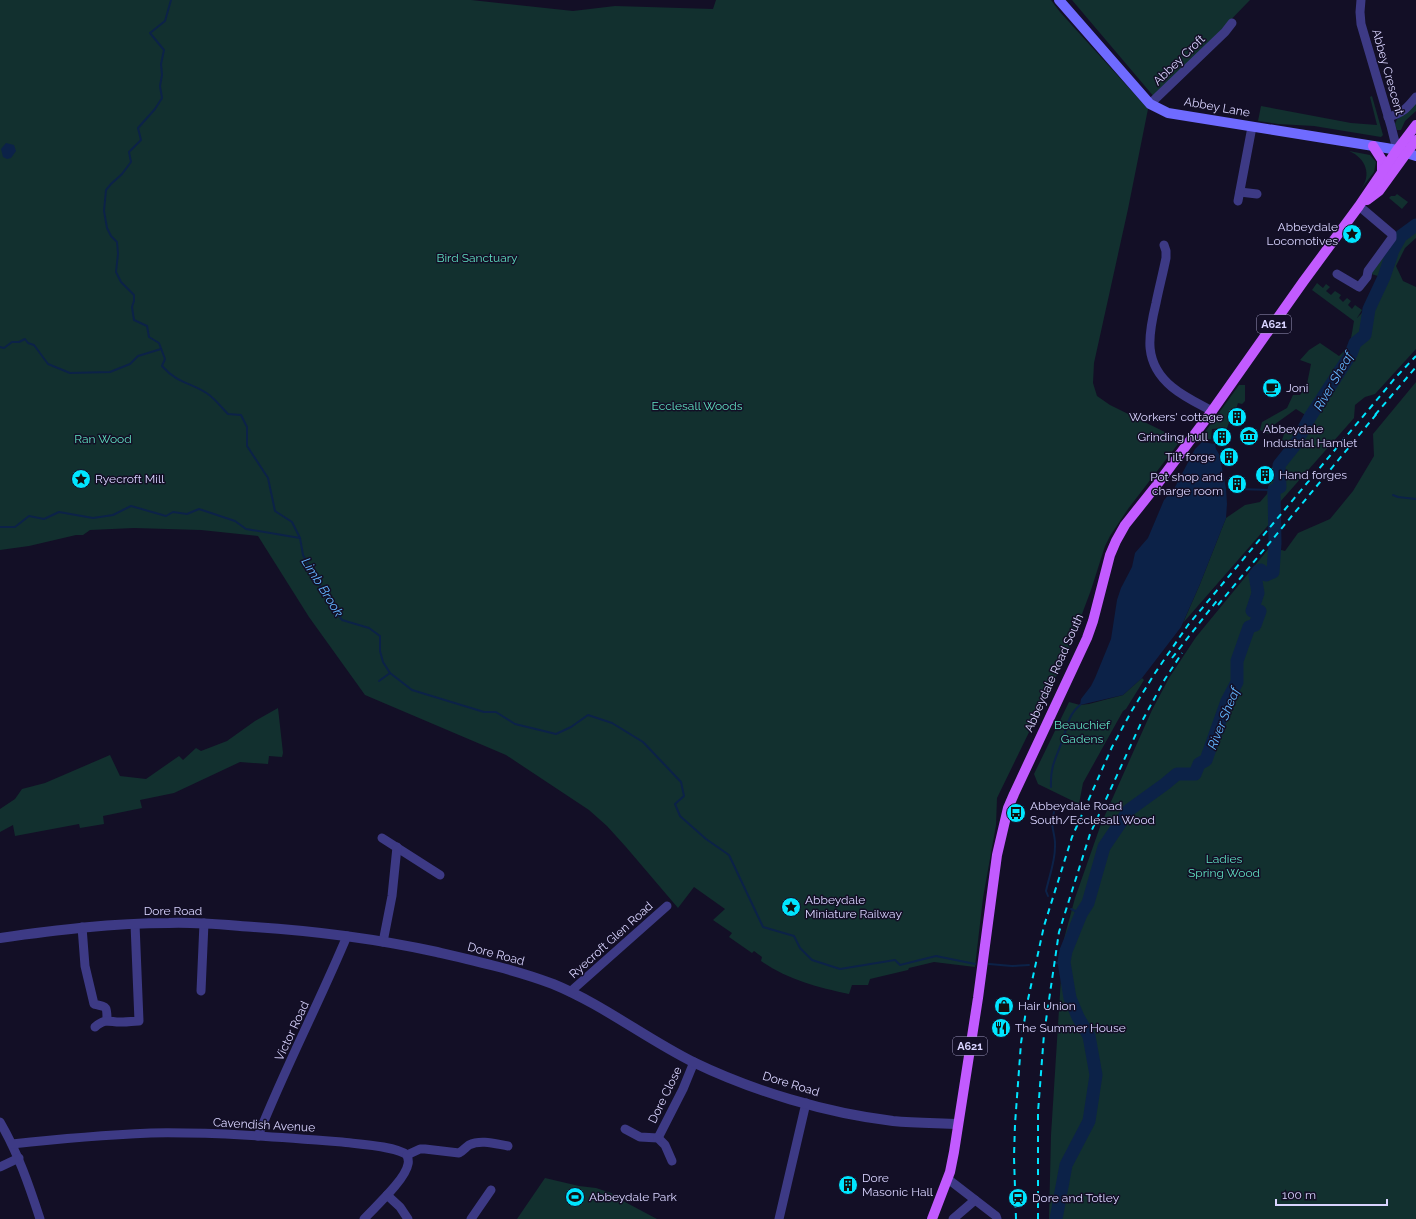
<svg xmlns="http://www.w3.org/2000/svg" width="1416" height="1219" viewBox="0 0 1416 1219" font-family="Raleway,sans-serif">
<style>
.green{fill:#12302f}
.water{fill:#0c2248}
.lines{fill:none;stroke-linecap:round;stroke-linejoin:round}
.stream{stroke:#0c2248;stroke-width:2}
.river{stroke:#0c2248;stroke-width:13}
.minor{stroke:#3d3a85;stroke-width:9}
.tertiary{stroke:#3d3a85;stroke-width:10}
.secondary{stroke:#6f6bff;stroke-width:10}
.primary{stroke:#c25bff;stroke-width:10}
.rail{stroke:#00e5ff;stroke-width:2;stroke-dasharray:6 5;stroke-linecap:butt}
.labels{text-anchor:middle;stroke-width:3;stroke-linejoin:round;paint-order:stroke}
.shield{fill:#130f26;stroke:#9e99be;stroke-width:1}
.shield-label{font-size:11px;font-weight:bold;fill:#d9d4ff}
.street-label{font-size:12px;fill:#d9d4ff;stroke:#130f26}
.poi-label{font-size:12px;fill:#d9d4ff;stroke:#130f26;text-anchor:start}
.park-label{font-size:12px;fill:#5fe0c0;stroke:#130f26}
.water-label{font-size:13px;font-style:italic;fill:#62b6ff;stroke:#130f26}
</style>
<rect width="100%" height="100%" fill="#130f26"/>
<g class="green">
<path d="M0,0H471L573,11L615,6L713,9L716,0H1051L1060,12L1148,109L1128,209L1094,363L1093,383L1097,396L1110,405L1181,440L1128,509L1110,536L1105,546L1091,590L1067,654L997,798L996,825L983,898L975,967L934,962L909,968L908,970L870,979L868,985H852L849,994C817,987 789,980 761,961L762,957L754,951L752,953L729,937L732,933L713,920L725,909L694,887L678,908L626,847L607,826L589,810L506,755L365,695L309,617L258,536L201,530L134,528L90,530L83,535H76L29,546L0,550Z"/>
<path d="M1072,0H1250L1155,98Z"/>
<path d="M1372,96L1383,135L1381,137L1314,126L1278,124L1258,121L1261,106L1351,123L1377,125L1370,97Z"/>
<path d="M1416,102V111L1405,121L1401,130H1397L1395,124L1397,119L1402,116Z"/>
<path d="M1349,151L1370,155L1376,162L1374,172L1361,189C1372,175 1366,158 1349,151Z"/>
<path d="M1397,194L1408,202L1402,209L1389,198L1391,196H1395Z"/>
<path d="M1416,221V238L1405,248L1396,266L1403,281L1416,287V349L1375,394L1365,397L1355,405L1354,418L1280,502L1278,514L1183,623L1200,584L1226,518L1245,505L1260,502L1267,494L1272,467L1294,446L1310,418L1296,409L1271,427L1269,434L1260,430L1262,422L1287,408L1293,395H1300L1307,384L1311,364L1300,360L1309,350L1320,343L1339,356C1352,345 1351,337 1354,321L1312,290L1317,283L1323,288L1326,284L1330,287L1326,291L1331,295L1335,291L1341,295L1339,298L1343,302L1347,298L1351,301L1348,305L1352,309L1355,305L1362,310L1357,318L1361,314L1377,288L1378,276L1371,274L1374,268L1403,229Z"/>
<path d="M1416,382V1219H1049L1051,1135L1061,978L1059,962L1065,935L1075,898L1101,824L1152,710L1169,678L1196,637L1270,547L1285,551L1298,533L1330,519L1353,491L1374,456L1373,434Z"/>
<path d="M1239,385H1245V401L1242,404L1238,403L1235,412L1230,411L1229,416L1233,417V421L1230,420L1227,428L1212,429L1211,439L1205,440L1200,439Z"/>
<path d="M1280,427L1299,433L1294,444L1282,440L1284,434L1279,432Z"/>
<path d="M1142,678L1144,680L1126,709L1123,711L1083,783L1079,804L1038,784L1034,774L1069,702L1080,705L1089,704L1123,695Z"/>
<path d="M278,708L283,753L282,757L269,756L268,764L240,762L174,793L140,800L142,808L103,816L104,824L80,828L79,824L15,836L13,825L0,832V809L15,799L22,789L45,783L110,755L120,776L146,779L179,756L183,760L196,748L201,751L227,741L255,721Z"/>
<path d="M545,1178L579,1186L596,1188L611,1193L625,1202L657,1219H517Z"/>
</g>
<g class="water">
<path d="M6,143L14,145L16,151L11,158L7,159L3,157L1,149Z"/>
<path d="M1202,442L1215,444L1216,449L1219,454L1226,488L1227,504L1226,518L1200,584L1181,627L1142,678L1123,695L1080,705L1081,699L1091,686L1095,678L1111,639L1117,600L1121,588L1132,567L1135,553L1148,538L1164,500L1174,489L1195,449Z"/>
</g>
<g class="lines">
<g class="stream">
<path d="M171,0L165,21L150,33L164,50L161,64L162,75L160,86L162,98L155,109L138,128L141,140L129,152L131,162L122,174L111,184L106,190L104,211L107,228L111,236L117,242L118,254L116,272L121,282L134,295V301L132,307L134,320L147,326L149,337L159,343L165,359L162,366C178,384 190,382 208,394C215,399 222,408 228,414L241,415L247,427V446L268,478L275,511L292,522L300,538L303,555L327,598L342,620L369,628L380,636V651L383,662L390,673L412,690L484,712H496L515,724L556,734L571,727L588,715L612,723L643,742L681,782L684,796L675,804L680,816L706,839L729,855L763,927L794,936L800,948L812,960L840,969L895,960L900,965L936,956L975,964"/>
<path d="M0,347L4,348L12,342H19L25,339L28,343L34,345L48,364L70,373L110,372L130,364L138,356L161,349"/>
<path d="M1237,489L1274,490"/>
<path d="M1393,495L1398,497L1416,499"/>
<path d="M0,527H15L29,516L44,519L59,512L93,518L113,515L131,506L166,516L173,512L187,514L199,509L235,521L246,529L300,538"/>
<path d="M379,681L390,673"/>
<path d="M1051,787C1050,766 1056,758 1063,739C1067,726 1069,714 1080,705"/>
<path d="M1048,896L1046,891C1049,877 1055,862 1055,847C1056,833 1049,827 1054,812"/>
<path d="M1071,909L1081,914"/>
<path d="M1056,963L1064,962"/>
<path d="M989,964L1012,966L1029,965"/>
</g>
<path class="river" d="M1056,1219L1066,1165L1089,1121L1096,1075L1089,1036L1078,1017L1070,998L1064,962L1066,951L1081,914L1088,903L1104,847L1129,810L1165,784L1177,774H1195L1199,764L1206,760L1227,701L1237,682V661L1249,627L1255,625L1260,611H1252L1258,593L1255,575L1258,571L1261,570L1266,575L1273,572L1275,543L1274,490L1280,487L1279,465L1295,445L1310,417L1351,354L1355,343L1365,335L1369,309L1384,277L1393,250L1401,236L1416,225"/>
<g class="minor">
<path d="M1361,0L1360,12L1361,24L1391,126L1397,150"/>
<path d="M1150,104L1225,32L1232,23"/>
<path d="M1388,117C1403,113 1407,108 1416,97"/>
<path d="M1240,192L1257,194"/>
<path d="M1238,201L1252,127"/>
<path d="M1164,245L1166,251V258C1163,273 1159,288 1156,303C1148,336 1143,363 1172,387C1184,397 1199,404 1212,411"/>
<path d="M1337,274L1359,287L1367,277L1368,271L1392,238V234L1359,206"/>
<path d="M382,838L440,875"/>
<path d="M82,927L85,966L94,1004C107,1007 107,1006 107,1020"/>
<path d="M383,942L392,896L397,847"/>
<path d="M201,991L204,923"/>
<path d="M570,992L667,906"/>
<path d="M95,1027C107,1017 110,1023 123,1022C128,1022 134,1021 139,1021L135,924"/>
<path d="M0,1122C18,1153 29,1185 40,1219"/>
<path d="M625,1129L640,1137L658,1138L665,1145L672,1161"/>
<path d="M258,1136C285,1068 319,1003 347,936"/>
<path d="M658,1138L683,1089L694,1062"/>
<path d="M12,1144C58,1139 105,1135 151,1133C214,1132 280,1137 342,1142C358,1144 396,1146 407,1155"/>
<path d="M407,1155L420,1149H425L459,1153C463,1151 466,1147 469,1145C481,1139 496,1144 508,1146"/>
<path d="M0,1167L19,1158"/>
<path d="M948,1179L996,1216L997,1219"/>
<path d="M387,1195L400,1207L408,1219"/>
<path d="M364,1219C375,1207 406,1179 408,1164C409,1161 408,1158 407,1155"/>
<path d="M471,1219L491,1190"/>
<path d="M779,1219L806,1103"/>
<path d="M953,1219L975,1200"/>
</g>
<path class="tertiary" d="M0,938C56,930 112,923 169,923C198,922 226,925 254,927C316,931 377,939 437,952C476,961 516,970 553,984C602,1004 645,1038 693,1062C753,1091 826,1113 893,1121C915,1123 937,1123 958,1124"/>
<path class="secondary" d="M1059,0L1150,104L1168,113L1386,148L1397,150L1416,156"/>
<g class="primary">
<path d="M1373,146L1382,160V173"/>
<path d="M1367,200L1379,191L1416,140"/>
<path d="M932,1219L950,1172L954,1152L978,998L997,855L1008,808L1014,794L1087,638L1093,621L1110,555L1116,541L1125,525L1156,486L1212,411L1303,282L1359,206L1397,150L1416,125"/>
</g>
<g class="rail">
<path d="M1375,415L1416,367"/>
<path d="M1218,605L1379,411"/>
<path d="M1172,658L1219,598"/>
<path d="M1016,1219L1014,1157L1015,1124L1021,1043L1027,1004L1044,926L1072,837L1112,747L1131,712L1155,673L1188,625L1396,377L1416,356"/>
<path d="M1038,1219V1112L1044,1034L1059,932L1090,834L1141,723L1165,679L1182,653"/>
</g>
</g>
<defs>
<g id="sight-disc" transform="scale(1)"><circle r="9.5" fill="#00e5ff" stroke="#130f26"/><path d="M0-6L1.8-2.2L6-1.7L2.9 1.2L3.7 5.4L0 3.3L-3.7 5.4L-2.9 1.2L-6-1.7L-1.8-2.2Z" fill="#111"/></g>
<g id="cafe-disc" transform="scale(1)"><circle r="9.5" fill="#00e5ff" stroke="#130f26"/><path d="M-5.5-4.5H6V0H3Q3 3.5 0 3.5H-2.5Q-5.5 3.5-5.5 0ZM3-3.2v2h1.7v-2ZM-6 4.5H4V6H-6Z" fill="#111"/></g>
<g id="building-disc" transform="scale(1)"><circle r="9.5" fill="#00e5ff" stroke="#130f26"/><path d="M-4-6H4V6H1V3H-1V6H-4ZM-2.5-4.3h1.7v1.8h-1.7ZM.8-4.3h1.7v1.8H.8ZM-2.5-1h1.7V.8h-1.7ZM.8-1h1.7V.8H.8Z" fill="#111"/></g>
<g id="museum-disc" transform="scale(1)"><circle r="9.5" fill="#00e5ff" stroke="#130f26"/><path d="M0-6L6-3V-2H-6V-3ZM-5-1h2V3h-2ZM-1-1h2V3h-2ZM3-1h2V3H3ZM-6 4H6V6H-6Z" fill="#111"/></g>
<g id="bus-disc" transform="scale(1)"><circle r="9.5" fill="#00e5ff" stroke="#130f26"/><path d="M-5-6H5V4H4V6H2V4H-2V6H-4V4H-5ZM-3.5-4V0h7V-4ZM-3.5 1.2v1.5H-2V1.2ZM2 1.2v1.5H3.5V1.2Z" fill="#111"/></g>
<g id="shop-disc" transform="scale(1)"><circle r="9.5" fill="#00e5ff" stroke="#130f26"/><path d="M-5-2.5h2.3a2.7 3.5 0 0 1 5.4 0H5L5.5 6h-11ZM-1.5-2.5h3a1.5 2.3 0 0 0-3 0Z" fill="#111"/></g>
<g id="restaurant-disc" transform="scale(1)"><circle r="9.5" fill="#00e5ff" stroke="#130f26"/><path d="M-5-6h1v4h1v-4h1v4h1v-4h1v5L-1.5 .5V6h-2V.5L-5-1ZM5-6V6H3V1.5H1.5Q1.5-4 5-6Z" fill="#111"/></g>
<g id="stadium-disc" transform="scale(1)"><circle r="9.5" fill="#00e5ff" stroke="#130f26"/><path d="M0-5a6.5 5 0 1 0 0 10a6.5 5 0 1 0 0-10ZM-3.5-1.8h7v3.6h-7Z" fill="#111"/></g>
<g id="station-disc" transform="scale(1)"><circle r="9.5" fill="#00e5ff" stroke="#130f26"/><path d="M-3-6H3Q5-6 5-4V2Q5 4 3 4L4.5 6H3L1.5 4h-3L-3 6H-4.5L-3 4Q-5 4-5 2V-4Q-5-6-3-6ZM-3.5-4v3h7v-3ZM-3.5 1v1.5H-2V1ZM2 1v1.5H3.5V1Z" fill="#111"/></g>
</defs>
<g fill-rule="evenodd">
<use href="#sight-disc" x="1352" y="234"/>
<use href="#cafe-disc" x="1272" y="388"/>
<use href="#building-disc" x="1237" y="417"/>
<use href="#museum-disc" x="1249" y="436"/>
<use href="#building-disc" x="1222" y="437"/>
<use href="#building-disc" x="1229" y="457"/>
<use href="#building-disc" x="1265" y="475"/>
<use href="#sight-disc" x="81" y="479"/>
<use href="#building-disc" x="1237" y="484"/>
<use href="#bus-disc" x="1016" y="813"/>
<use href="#sight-disc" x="791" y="907"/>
<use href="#shop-disc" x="1004" y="1006"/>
<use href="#restaurant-disc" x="1001" y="1028"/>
<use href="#building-disc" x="848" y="1185"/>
<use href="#stadium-disc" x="575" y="1197"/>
<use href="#station-disc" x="1018" y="1198"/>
</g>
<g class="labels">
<g class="shield">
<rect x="1257" y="315" width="34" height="18" rx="3"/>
<rect x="953" y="1037" width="34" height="18" rx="3"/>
</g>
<g class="shield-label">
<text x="1274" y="328">A621</text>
<text x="970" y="1050">A621</text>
</g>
<g class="street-label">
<text transform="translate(1179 60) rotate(-44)" y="4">Abbey Croft</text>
<text transform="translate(1388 72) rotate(74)" y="4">Abbey Crescent</text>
<text transform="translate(1217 107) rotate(10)" y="4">Abbey Lane</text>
<text transform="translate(1054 673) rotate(-66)" y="4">Abbeydale Road South</text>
<text x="173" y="915">Dore Road</text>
<text transform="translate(611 940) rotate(-42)" y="4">Ryecroft Glen Road</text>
<text transform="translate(496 954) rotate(15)" y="4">Dore Road</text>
<text transform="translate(292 1031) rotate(-65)" y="4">Victor Road</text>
<text transform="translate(791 1084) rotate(17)" y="4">Dore Road</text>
<text transform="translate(665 1095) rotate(-64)" y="4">Dore Close</text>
<text transform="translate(264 1125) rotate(3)" y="4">Cavendish Avenue</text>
</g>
<g class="poi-label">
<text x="1338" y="231" text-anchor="end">Abbeydale<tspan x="1338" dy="14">Locomotives</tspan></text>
<text x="1286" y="392">Joni</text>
<text x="1223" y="421" text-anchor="end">Workers' cottage</text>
<text x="1263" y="433">Abbeydale<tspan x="1263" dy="14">Industrial Hamlet</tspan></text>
<text x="1208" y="441" text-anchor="end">Grinding hull</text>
<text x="1215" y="461" text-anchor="end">Tilt forge</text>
<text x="1279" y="479">Hand forges</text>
<text x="1223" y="481" text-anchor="end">Pot shop and<tspan x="1223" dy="14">charge room</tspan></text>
<text x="95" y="483">Ryecroft Mill</text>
<text x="1030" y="810">Abbeydale Road<tspan x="1030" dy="14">South/Ecclesall Wood</tspan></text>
<text x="805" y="904">Abbeydale<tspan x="805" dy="14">Miniature Railway</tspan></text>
<text x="1018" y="1010">Hair Union</text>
<text x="1015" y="1032">The Summer House</text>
<text x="862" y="1182">Dore<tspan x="862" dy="14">Masonic Hall</tspan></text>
<text x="589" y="1201">Abbeydale Park</text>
<text x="1032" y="1202">Dore and Totley</text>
</g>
<g class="park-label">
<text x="477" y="262">Bird Sanctuary</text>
<text x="697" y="410">Ecclesall Woods</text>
<text x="103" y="443">Ran Wood</text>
<text x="1082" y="729">Beauchief<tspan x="1082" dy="14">Gadens</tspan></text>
<text x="1224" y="863">Ladies<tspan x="1224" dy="14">Spring Wood</tspan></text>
</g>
<g class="water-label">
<text transform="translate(1333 381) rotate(-60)" y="5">River Sheaf</text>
<text transform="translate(323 587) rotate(58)" y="5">Limb Brook</text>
<text transform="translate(1223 718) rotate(-68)" y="5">River Sheaf</text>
</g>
</g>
<path d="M1276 1199v6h111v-6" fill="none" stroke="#d9d4ff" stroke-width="2"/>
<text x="1282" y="1199" font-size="12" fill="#d9d4ff" stroke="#130f26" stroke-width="3" paint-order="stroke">100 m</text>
</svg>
